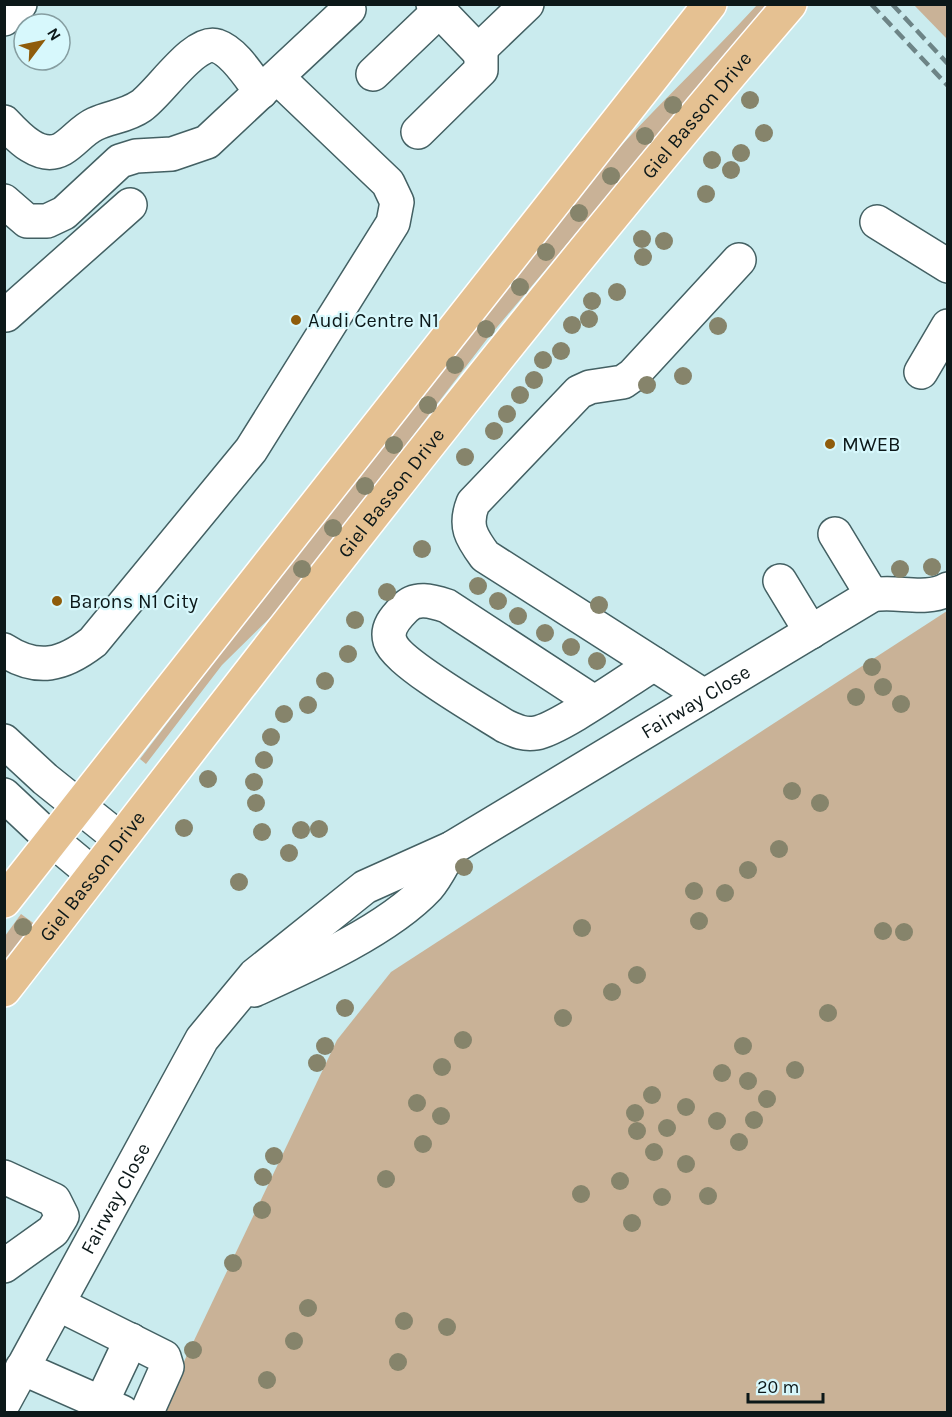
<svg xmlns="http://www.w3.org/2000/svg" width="952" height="1417" viewBox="0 0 952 1417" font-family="Karla,sans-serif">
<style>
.green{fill:#c9b297}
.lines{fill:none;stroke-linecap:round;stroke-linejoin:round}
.minor-casing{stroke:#436063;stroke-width:36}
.major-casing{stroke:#fff;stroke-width:36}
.minor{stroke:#fff;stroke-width:33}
.major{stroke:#e5c192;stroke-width:33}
.rail{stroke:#6d8486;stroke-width:4.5;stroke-dasharray:12 6;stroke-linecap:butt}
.tree{fill:#86846b}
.poi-dot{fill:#8f5c0b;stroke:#d7f8fc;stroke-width:2}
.labels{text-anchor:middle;stroke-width:4.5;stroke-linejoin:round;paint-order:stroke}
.street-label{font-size:20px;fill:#0c1819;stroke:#d7f8fc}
.poi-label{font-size:20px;fill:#0c1819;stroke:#d7f8fc;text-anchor:start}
</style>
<rect width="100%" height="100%" fill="#caebee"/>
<g class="green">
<path d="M757,5H769L487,339L282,606L222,665L146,764L140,759L286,568L598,172C648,113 705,62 757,5Z"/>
<path d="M914,5H947V39Z"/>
<path d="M947,611V1412H160L337,1040L391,972Z"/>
<path d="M21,914L36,925L5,965V936Z"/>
</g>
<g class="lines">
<g class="minor-casing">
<g id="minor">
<path d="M4,19L20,4"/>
<path d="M478,51L527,4"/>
<path d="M373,74L439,11"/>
<path d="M4,122C18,137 40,161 62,149C74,142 82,130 95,124C110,117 127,116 141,106C159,94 195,38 217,46C235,52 250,78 261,92"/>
<path d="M418,132L481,70V54L433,4"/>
<path d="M4,201L27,221H47L64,213L120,161L136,156L172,154L207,142L349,9L345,4"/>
<path d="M877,222L948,266"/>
<path d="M6,315L130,205"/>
<path d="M921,372L948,326"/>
<path d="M835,534L872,595"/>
<path d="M780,581L811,632"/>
<path d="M4,650C38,672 63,665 93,642L251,450L393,223L397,202L388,183L277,77"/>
<path d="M704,696L485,556C471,537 464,526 473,503L579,392L590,387L623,382L633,375L739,260"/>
<path d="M594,702L447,606C432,601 415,596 404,609C395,618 386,628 390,641C396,662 483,712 505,726C516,731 524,735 536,733C560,729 629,679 654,664"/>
<path d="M4,741L45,779L120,839"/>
<path d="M4,795L52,840L93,874"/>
<path d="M254,990C307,966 388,930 428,887C437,877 444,861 452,848"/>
<path d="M4,1177L54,1200L62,1216L53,1231L4,1266"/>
<path d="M58,1304L164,1357L167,1367L147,1412"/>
<path d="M22,1368L122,1412"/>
<path id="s1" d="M4,1402L202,1039L255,975L365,887L452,848L872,595C896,590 926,602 948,589"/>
<path d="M97,1412L131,1340"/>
</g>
</g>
<g class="major-casing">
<g id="major">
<path d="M4,901L710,4"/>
<path id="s2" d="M4,990C261,658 517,323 790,4"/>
</g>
</g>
<use href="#minor" class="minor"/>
<use href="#major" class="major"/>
<g class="rail">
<path d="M871,4L948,86"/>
<path d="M892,4L948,64"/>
</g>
</g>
<g class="tree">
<circle cx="750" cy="100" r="9"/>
<circle cx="673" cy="105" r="9"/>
<circle cx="764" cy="133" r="9"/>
<circle cx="645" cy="136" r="9"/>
<circle cx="741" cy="153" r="9"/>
<circle cx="712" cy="160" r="9"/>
<circle cx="731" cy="170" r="9"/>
<circle cx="611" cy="176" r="9"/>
<circle cx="706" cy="194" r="9"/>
<circle cx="579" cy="213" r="9"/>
<circle cx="642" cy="239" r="9"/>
<circle cx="664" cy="241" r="9"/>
<circle cx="546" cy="252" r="9"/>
<circle cx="643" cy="257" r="9"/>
<circle cx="520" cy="287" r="9"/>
<circle cx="617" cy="292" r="9"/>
<circle cx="592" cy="301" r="9"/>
<circle cx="589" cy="319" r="9"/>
<circle cx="572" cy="325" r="9"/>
<circle cx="718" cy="326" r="9"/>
<circle cx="486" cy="329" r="9"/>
<circle cx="561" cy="351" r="9"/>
<circle cx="543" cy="360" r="9"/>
<circle cx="455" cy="365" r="9"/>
<circle cx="683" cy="376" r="9"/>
<circle cx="534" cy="380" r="9"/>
<circle cx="647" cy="385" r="9"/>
<circle cx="520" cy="395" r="9"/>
<circle cx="428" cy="405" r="9"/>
<circle cx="507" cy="414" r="9"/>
<circle cx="494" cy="431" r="9"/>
<circle cx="394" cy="445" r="9"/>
<circle cx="465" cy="457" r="9"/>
<circle cx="365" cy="486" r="9"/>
<circle cx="333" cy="528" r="9"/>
<circle cx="422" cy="549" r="9"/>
<circle cx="932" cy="567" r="9"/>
<circle cx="302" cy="569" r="9"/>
<circle cx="900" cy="569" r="9"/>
<circle cx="478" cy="586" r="9"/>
<circle cx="387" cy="592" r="9"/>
<circle cx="498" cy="601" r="9"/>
<circle cx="599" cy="605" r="9"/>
<circle cx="518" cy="616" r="9"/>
<circle cx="355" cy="620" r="9"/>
<circle cx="545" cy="633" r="9"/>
<circle cx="571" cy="647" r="9"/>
<circle cx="348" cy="654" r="9"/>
<circle cx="597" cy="661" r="9"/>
<circle cx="872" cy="667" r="9"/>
<circle cx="325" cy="681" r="9"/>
<circle cx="883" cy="687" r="9"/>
<circle cx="856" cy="697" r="9"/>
<circle cx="901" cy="704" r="9"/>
<circle cx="308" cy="705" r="9"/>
<circle cx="284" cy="714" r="9"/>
<circle cx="271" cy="737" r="9"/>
<circle cx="264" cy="760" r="9"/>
<circle cx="208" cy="779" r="9"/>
<circle cx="254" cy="782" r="9"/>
<circle cx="792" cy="791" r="9"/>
<circle cx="256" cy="803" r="9"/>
<circle cx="820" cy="803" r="9"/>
<circle cx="184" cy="828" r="9"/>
<circle cx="319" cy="829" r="9"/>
<circle cx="301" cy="830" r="9"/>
<circle cx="262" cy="832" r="9"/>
<circle cx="779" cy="849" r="9"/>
<circle cx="289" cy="853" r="9"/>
<circle cx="464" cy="867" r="9"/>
<circle cx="748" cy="870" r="9"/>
<circle cx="239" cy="882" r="9"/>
<circle cx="694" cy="891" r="9"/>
<circle cx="725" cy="893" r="9"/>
<circle cx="699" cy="921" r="9"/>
<circle cx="23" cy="927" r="9"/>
<circle cx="582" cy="928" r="9"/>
<circle cx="883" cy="931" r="9"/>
<circle cx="904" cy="932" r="9"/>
<circle cx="637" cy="975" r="9"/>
<circle cx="612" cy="992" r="9"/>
<circle cx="345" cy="1008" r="9"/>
<circle cx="828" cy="1013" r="9"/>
<circle cx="563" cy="1018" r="9"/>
<circle cx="463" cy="1040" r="9"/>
<circle cx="325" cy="1046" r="9"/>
<circle cx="743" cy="1046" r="9"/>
<circle cx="317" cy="1063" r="9"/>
<circle cx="442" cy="1067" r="9"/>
<circle cx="795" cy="1070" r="9"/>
<circle cx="722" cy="1073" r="9"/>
<circle cx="748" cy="1081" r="9"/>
<circle cx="652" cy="1095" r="9"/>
<circle cx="767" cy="1099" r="9"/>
<circle cx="417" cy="1103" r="9"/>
<circle cx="686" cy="1107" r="9"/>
<circle cx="635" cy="1113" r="9"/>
<circle cx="441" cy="1116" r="9"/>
<circle cx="754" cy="1120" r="9"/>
<circle cx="717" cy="1121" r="9"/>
<circle cx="667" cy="1128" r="9"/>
<circle cx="637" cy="1131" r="9"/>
<circle cx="739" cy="1142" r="9"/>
<circle cx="423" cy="1144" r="9"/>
<circle cx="654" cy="1152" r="9"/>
<circle cx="274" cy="1156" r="9"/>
<circle cx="686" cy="1164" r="9"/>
<circle cx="263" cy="1177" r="9"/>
<circle cx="386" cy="1179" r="9"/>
<circle cx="620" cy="1181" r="9"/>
<circle cx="581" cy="1194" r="9"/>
<circle cx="708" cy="1196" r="9"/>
<circle cx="662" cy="1197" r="9"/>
<circle cx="262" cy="1210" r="9"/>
<circle cx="632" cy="1223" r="9"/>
<circle cx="233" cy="1263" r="9"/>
<circle cx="308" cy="1308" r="9"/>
<circle cx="404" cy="1321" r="9"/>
<circle cx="447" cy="1327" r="9"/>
<circle cx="294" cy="1341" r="9"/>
<circle cx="193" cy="1350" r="9"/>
<circle cx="398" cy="1362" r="9"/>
<circle cx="267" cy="1380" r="9"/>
</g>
<g class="poi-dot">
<circle cx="296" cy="320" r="6"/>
<circle cx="830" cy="444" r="6"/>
<circle cx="57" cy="601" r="6"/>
</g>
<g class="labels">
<g class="street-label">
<text dy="7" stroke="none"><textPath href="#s2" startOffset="1116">Giel Basson Drive</textPath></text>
<text dy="7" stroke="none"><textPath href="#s2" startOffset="630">Giel Basson Drive</textPath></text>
<text dy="7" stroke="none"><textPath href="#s1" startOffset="1017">Fairway Close</textPath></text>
<text dy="7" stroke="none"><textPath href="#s2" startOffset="144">Giel Basson Drive</textPath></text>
<text dy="7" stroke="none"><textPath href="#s1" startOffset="232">Fairway Close</textPath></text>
</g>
<g class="poi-label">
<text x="308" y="327">Audi Centre N1</text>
<text x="842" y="451">MWEB</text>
<text x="69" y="608">Barons N1 City</text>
</g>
</g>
<rect width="952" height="1417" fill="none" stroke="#0c1819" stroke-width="12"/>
<g transform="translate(42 42) rotate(58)"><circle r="28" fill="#d7f8fc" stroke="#869ea1" stroke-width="1.5"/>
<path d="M0-4.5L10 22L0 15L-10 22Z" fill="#8f5c0b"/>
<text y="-9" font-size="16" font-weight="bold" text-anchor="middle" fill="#0c1819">N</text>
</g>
<path d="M748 1393v9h75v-9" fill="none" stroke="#0c1819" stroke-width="3"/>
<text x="757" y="1393" font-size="18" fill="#0c1819" stroke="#d7f8fc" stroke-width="4.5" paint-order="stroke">20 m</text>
</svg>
